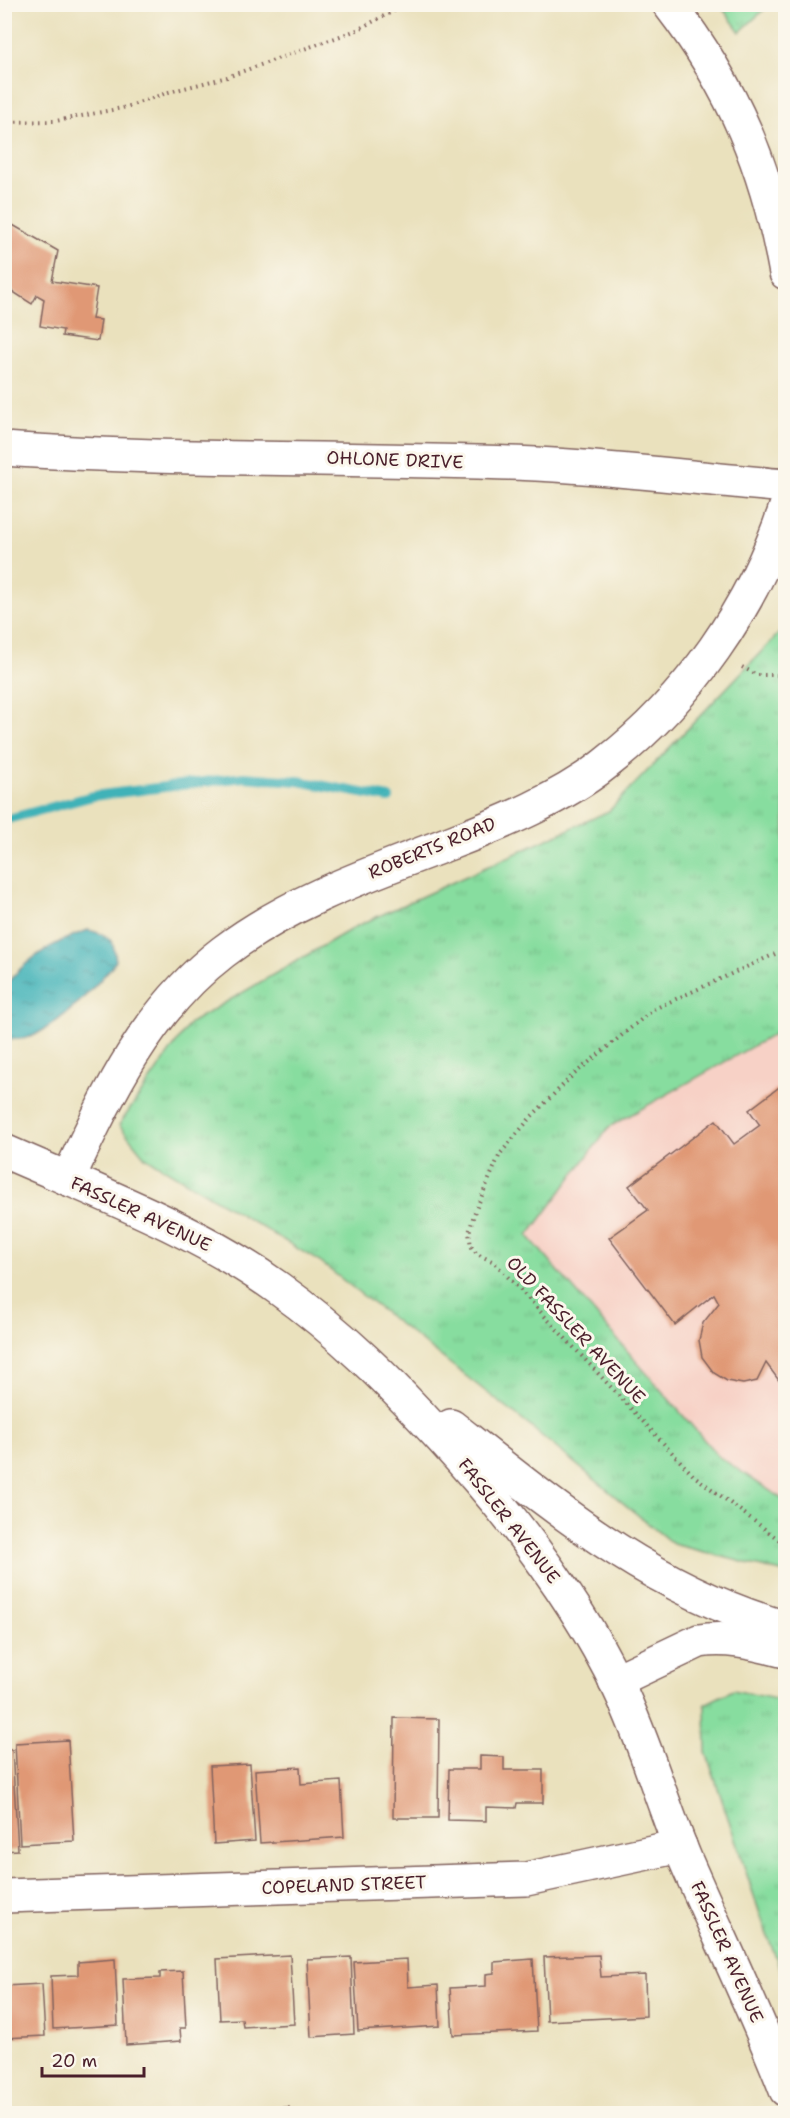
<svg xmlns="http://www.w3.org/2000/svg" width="790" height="2118" viewBox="0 0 790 2118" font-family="'Shantell Sans',sans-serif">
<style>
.built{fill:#f7d1c6}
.grass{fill:url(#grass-tufts);stroke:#687e65;stroke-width:1.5}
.water{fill:url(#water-ripples);stroke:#466872;stroke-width:1.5}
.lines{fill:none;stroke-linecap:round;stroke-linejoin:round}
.stream{stroke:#41b2b8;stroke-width:10}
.building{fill:#e09874}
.minor-casing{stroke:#82635e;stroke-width:36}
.path{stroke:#82635e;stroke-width:4;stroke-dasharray:1.5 4.5;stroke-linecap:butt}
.minor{stroke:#fff;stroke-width:33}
.labels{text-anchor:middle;stroke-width:6;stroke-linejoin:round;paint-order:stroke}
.street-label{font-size:18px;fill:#4a1f2b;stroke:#fbf7ec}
</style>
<defs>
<pattern id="grass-tufts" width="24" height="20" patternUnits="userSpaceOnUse" patternTransform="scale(1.5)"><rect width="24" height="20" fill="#87dd9f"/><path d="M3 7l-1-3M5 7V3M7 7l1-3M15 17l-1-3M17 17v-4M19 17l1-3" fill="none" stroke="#76bd89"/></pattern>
<pattern id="water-ripples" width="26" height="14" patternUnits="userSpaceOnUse" patternTransform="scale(1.5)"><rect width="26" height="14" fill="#41b2b8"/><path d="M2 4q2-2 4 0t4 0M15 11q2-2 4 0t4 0" fill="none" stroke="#389096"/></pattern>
</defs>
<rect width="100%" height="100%" fill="#fbf7ec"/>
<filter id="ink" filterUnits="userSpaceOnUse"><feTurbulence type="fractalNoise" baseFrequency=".0167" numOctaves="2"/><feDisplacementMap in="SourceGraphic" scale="12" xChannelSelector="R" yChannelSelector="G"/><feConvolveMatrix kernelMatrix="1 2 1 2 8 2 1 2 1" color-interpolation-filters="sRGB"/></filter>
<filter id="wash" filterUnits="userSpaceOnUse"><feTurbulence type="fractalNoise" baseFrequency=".008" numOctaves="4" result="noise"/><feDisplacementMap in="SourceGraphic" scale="24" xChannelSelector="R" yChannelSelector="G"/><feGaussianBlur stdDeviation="1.35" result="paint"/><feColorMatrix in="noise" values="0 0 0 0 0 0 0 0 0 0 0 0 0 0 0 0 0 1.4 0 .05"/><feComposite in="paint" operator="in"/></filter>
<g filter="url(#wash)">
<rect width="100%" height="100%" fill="#eae1bd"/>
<path class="built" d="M785,1028V1501L718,1456L528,1237L609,1127Z"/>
<g class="grass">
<path d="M720,5H769L740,32Z"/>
<path d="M785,627V1028L609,1127L528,1236L718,1456L785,1501V1573L673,1544L526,1423L320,1262L145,1157L119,1125L190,1023L357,926L609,811Z"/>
<path d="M733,1690L785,1701V1981L766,1932L706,1752L705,1704Z"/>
</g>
<path class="water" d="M88,930C110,935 114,939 116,961C95,988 65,1019 35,1035C27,1039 15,1039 6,1040L5,986C27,957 55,942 88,930Z"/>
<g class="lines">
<path class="stream" d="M4,820L93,796L244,777L298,781L389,798"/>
</g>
<g id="blocks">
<g class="building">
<path d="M4,220L58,251L52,281L97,288L92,319L101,320L98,341L62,336L63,330L40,326L44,299L37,295L32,304L4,286Z"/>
<path d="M786,1082V1390L766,1363L757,1381L743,1384L727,1381L714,1373L702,1357L699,1340L703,1323L719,1303L714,1294L675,1325L609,1238L648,1210L629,1186L716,1120L734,1144L760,1125L749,1110Z"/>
<path d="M394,1718L439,1719L438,1818H393Z"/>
<path d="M68,1740L74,1841L20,1844L15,1743Z"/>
<path d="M4,1750H12L18,1850L4,1851Z"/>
<path d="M480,1756L504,1757V1770H543V1803H517L516,1808L486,1807V1821L448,1820L449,1769H480Z"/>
<path d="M250,1764L255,1841L214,1844L210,1766Z"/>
<path d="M300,1767L301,1784L341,1781L344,1837L260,1843L255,1770Z"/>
<path d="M290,1955L294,2024L243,2027L242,2019L220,2020L217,1959Z"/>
<path d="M599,1955L601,1977L645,1975L646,2016L547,2021L544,1957Z"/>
<path d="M351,1957L354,2034L311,2037L307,1959Z"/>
<path d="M115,1959L118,2025L53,2029L51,1976L78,1975V1962Z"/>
<path d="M407,1959L408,1987L438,1985L440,2026L358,2031L354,1962Z"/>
<path d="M533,1959L537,2031L453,2035L450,1988L486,1986V1974L494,1973V1962Z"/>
<path d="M183,1971L186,2028H180L181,2041L126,2045L123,1979L160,1978V1972Z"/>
<path d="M42,1984L45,2036L4,2038V1986Z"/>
<path d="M289,2107V2114H242V2110Z"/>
</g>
</g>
</g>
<g filter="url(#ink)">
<use href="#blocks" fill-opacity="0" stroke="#82635e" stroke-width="1.5"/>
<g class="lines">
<g class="minor-casing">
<g id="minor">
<path d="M669,4C734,88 767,168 786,273"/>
<path d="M4,449C182,461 359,457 536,464C619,468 703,479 786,486"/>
<path d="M4,1151C97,1192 196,1229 278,1288C340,1332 392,1384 442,1439C511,1514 575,1596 619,1688C646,1744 662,1804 686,1861C719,1937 756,2012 786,2090"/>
<path d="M68,1179C106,1096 148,1009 223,952C290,901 372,873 450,843C500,824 563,798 605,764C688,700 753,607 786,507"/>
<path d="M451,1426C556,1509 653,1590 786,1628"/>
<path d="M615,1681L699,1641C729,1636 756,1644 786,1651"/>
<path d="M4,1896L526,1879L680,1846"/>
</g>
</g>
<g class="path">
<path d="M4,122L56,121L127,107L169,92L227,77L357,30L407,4"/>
<path d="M742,667L757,675H786"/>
<path d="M786,949L654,1009L572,1076L531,1117L500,1154L474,1214L469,1233L471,1246L477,1254L494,1262L693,1475L786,1545"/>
</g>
<use href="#minor" class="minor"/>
</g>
</g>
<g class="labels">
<g class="street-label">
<text transform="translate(395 460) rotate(2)" y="6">OHLONE DRIVE</text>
<text transform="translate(432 848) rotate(-22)" y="6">ROBERTS ROAD</text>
<text transform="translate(141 1214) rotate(25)" y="6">FASSLER AVENUE</text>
<text transform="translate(576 1330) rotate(47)" y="6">OLD FASSLER AVENUE</text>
<text transform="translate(509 1521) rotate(52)" y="6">FASSLER AVENUE</text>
<text transform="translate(344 1885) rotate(-2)" y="6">COPELAND STREET</text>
<text transform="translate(727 1952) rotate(66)" y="6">FASSLER AVENUE</text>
</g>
</g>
<rect width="790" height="2118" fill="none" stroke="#fbf7ec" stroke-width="24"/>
<path d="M42 2067v9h102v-9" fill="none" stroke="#4a1f2b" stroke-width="3"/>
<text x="51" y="2067" font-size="18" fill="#4a1f2b" stroke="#fbf7ec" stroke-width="4.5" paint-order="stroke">20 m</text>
</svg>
